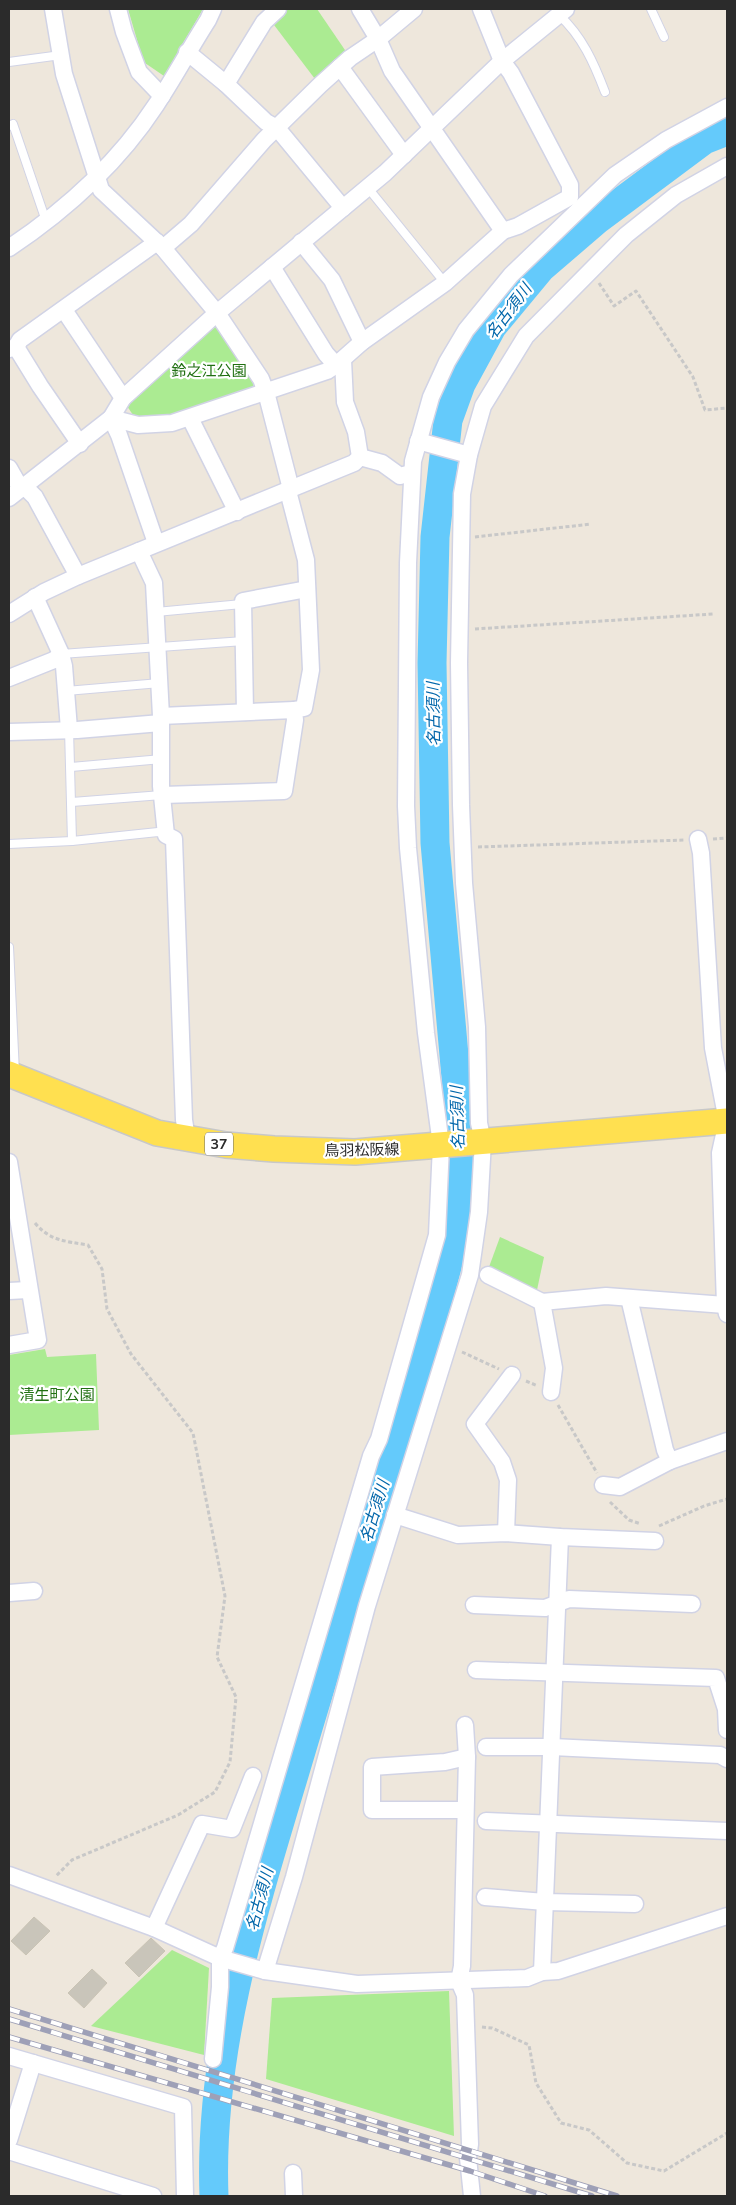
<svg xmlns="http://www.w3.org/2000/svg" width="736" height="2205" viewBox="0 0 736 2205" font-family="Mulish,'Noto Sans JP',sans-serif">
<style>
.green{fill:#abeb92}
.lines{fill:none;stroke-linecap:round;stroke-linejoin:round}
.river{stroke:#64cafb;stroke-width:29}
.building{fill:#c9c5ba;stroke:#cac4b5}
.service-casing{stroke:#d1d3e5;stroke-width:10}
.minor-casing{stroke:#d1d3e5;stroke-width:19}
.primary-casing{stroke:#c8c8c8;stroke-width:28}
.path{stroke:#c8c8c8;stroke-width:3;stroke-dasharray:4 2.5;stroke-linecap:butt}
.service{stroke:#fff;stroke-width:8}
.minor{stroke:#fff;stroke-width:16}
.primary{stroke:#ffe050;stroke-width:25}
.rail-casing{stroke:#9ea0b7;stroke-width:5.5}
.rail{stroke:#fff;stroke-width:4;stroke-dasharray:11;stroke-linecap:butt}
.labels{text-anchor:middle;stroke-width:4.5;stroke-linejoin:round;paint-order:stroke}
.shield{fill:#fff;stroke:#6b6b6b;stroke-width:1}
.shield-label{font-size:14px;font-weight:bold;fill:#2b2b2b}
.park-label{font-size:15px;fill:#217012;stroke:#fff}
.street-label{font-size:15px;fill:#2b2b2b;stroke:#fff}
.water-label{font-size:16px;font-style:italic;fill:#06a;stroke:#fff}
</style>
<rect width="100%" height="100%" fill="#eee7dc"/>
<g class="green">
<path d="M128,9H203L164,76L145,63L142,57Z"/>
<path d="M286,9H317L347,53L315,79L271,21Z"/>
<path d="M211,327H217L254,383L253,389L172,417L135,418L127,406Z"/>
<path d="M500,1237L544,1257L537,1290L489,1267Z"/>
<path d="M45,1349L47,1357L96,1354L99,1430L9,1435V1355Z"/>
<path d="M172,1950L209,1968L204,2055L91,2026Z"/>
<path d="M449,1991L454,2136L266,2079L272,1998Z"/>
</g>
<g class="lines">
<path class="river" d="M214,2196C208,2039 261,1887 305,1738C349,1590 394,1441 440,1293L452,1248L458,1207L459,1111L435,843L432,663L435,537L448,420L461,384L492,327L541,268L598,219L704,140L727,131"/>
</g>
<g class="building">
<path d="M34,1917L50,1931L26,1955L11,1941Z"/>
<path d="M151,1938L165,1951L139,1977L125,1963Z"/>
<path d="M92,1969L107,1983L84,2008L68,1993Z"/>
</g>
<g class="lines">
<g class="service-casing">
<g id="service">
<path d="M651,9L664,37"/>
<path d="M559,15C582,36 594,63 605,92"/>
<path d="M9,62L61,55"/>
<path d="M9,126L13,124L46,221"/>
<path d="M368,188L445,283"/>
<path d="M156,612L242,604"/>
<path d="M61,654L244,641"/>
<path d="M66,691L160,683"/>
<path d="M69,729L72,841"/>
<path d="M71,767L162,759"/>
<path d="M72,802L162,795"/>
<path d="M9,844L72,841L158,832L166,835"/>
<path d="M9,947L15,1073"/>
</g>
</g>
<g class="minor-casing">
<g id="minor">
<path d="M53,9L64,74L101,190L163,248L217,313L261,379L266,392L291,489"/>
<path d="M118,9L124,32L139,72L162,96"/>
<path d="M360,9L378,39L392,71L503,231"/>
<path d="M187,52L226,84L266,122L277,128L343,208"/>
<path d="M340,67L404,155"/>
<path d="M226,84L264,22L278,9"/>
<path d="M301,242L332,280L362,342"/>
<path d="M9,248C66,210 118,163 156,105C174,78 190,48 208,20L213,9"/>
<path d="M163,248L191,224L264,140L320,85L350,58L378,39L414,9"/>
<path d="M272,267L326,354L336,365"/>
<path d="M64,310L123,398"/>
<path d="M16,347L40,386L80,444"/>
<path d="M9,349L16,347L20,340L157,242"/>
<path d="M111,418L138,425L172,423L327,371L336,365L362,342L445,283L503,231L518,226L570,197V185L511,73L502,61L481,9"/>
<path d="M111,418L119,435L156,543"/>
<path d="M190,418L237,512"/>
<path d="M418,441L469,455"/>
<path d="M360,457L382,463L400,476L411,473"/>
<path d="M9,468L21,489"/>
<path d="M24,486L35,497L78,576"/>
<path d="M9,498L111,418L123,398L217,313L385,173L502,61L566,9"/>
<path d="M139,551L154,583L161,716V786L166,835L174,839L184,1120L187,1138"/>
<path d="M35,597L61,654L64,666L69,729"/>
<path d="M9,614L44,592L78,576L354,463L360,457L356,432L345,402L343,360"/>
<path d="M9,678L54,660L61,654"/>
<path d="M245,712L243,601L307,589"/>
<path d="M161,716L294,710"/>
<path d="M9,732L77,730L161,723"/>
<path d="M163,795L284,791L295,720L294,710L304,708L311,670L306,560L288,491"/>
<path d="M698,839L701,853L713,1048L727,1121L720,1153L725,1305L727,1314"/>
<path d="M9,1162L38,1340L9,1345"/>
<path d="M488,1275L542,1302"/>
<path d="M9,1291L28,1290"/>
<path d="M629,1298L665,1450L670,1461"/>
<path d="M551,1392L554,1368L542,1302L606,1296L725,1305"/>
<path d="M603,1485L620,1487L670,1461L727,1441"/>
<path d="M395,1515L458,1535L506,1533L560,1537L655,1541"/>
<path d="M506,1533L508,1480L502,1462L475,1424L512,1375"/>
<path d="M9,1593L34,1591"/>
<path d="M474,1605L545,1608L569,1599L692,1604"/>
<path d="M476,1670L716,1678L726,1709L727,1730"/>
<path d="M465,1725L467,1757L462,1966L459,1981L465,1995L470,2144L468,2158L472,2196"/>
<path d="M486,1747H552L720,1755L727,1759"/>
<path d="M465,1810H372V1767L445,1762L467,1757"/>
<path d="M486,1821L727,1831"/>
<path d="M9,1875L154,1928L220,1958L265,1971L357,1984L527,1978L542,1972L558,1971L727,1916"/>
<path d="M485,1897L545,1902L635,1904"/>
<path d="M154,1928L202,1824L232,1829L253,1776"/>
<path d="M265,1971L294,1877L367,1606L470,1275L479,1212L483,1141L479,1123L477,1027L464,883L461,805L459,663L462,494L469,455L483,406L526,336L626,235L676,195L727,166"/>
<path d="M542,1972L560,1537"/>
<path d="M9,2056L183,2107L185,2196"/>
<path d="M213,2059L220,1987V1958L225,1948L371,1456L379,1439L437,1235L441,1145L426,1033L408,848L406,806L408,563L413,461L431,397L447,362L466,330L511,275L615,175L666,140L727,107"/>
<path d="M9,2140L33,2063"/>
<path d="M12,2152L153,2196"/>
<path d="M293,2173L294,2196"/>
</g>
</g>
<g class="primary-casing">
<path id="primary" d="M9,1074L157,1133L226,1145L274,1149L355,1152L727,1121"/>
</g>
<g class="path">
<path d="M599,283L614,306L636,291L693,377L705,410L727,408"/>
<path d="M475,537L591,524"/>
<path d="M475,629L713,614"/>
<path d="M713,839L727,838"/>
<path d="M478,847L684,840"/>
<path d="M35,1223C50,1241 65,1241 88,1245L102,1269L107,1309L131,1354L193,1433L225,1596L217,1657L236,1697L230,1762L215,1792L178,1815L72,1860L56,1876"/>
<path d="M462,1352L499,1369"/>
<path d="M526,1381L538,1386"/>
<path d="M558,1405L597,1473"/>
<path d="M610,1502L629,1520L641,1524"/>
<path d="M659,1526L704,1506L727,1499"/>
<path d="M482,2027L492,2028L529,2045L536,2083L561,2123L589,2130L627,2163L664,2171L727,2133"/>
</g>
<use href="#service" class="service"/>
<use href="#minor" class="minor"/>
<use href="#primary" class="primary"/>
<g class="rail-casing">
<g id="rail">
<path d="M9,2009L617,2196"/>
<path d="M9,2019L592,2196"/>
<path d="M9,2037L470,2171L545,2196"/>
</g>
</g>
<use href="#rail" class="rail"/>
</g>
<g class="labels">
<rect class="shield" x="205" y="1132.5" width="28" height="23" rx="4"/>
<g class="shield-label">
<text x="219" y="1149">37</text>
</g>
<g class="park-label">
<text x="209" y="376">鈴之江公園</text>
<text x="57" y="1400">清生町公園</text>
</g>
<g class="street-label">
<text transform="translate(362 1150) rotate(-1)" y="5">鳥羽松阪線</text>
</g>
<g class="water-label">
<text transform="translate(508 311) rotate(-53)" y="6">名古須川</text>
<text transform="translate(433 714) rotate(-91)" y="6">名古須川</text>
<text transform="translate(457 1118) rotate(-92)" y="6">名古須川</text>
<text transform="translate(374 1511) rotate(-73)" y="6">名古須川</text>
<text transform="translate(259 1899) rotate(-75)" y="6">名古須川</text>
</g>
</g>
<rect width="736" height="2205" fill="none" stroke="#2b2b2b" stroke-width="20"/>
</svg>
